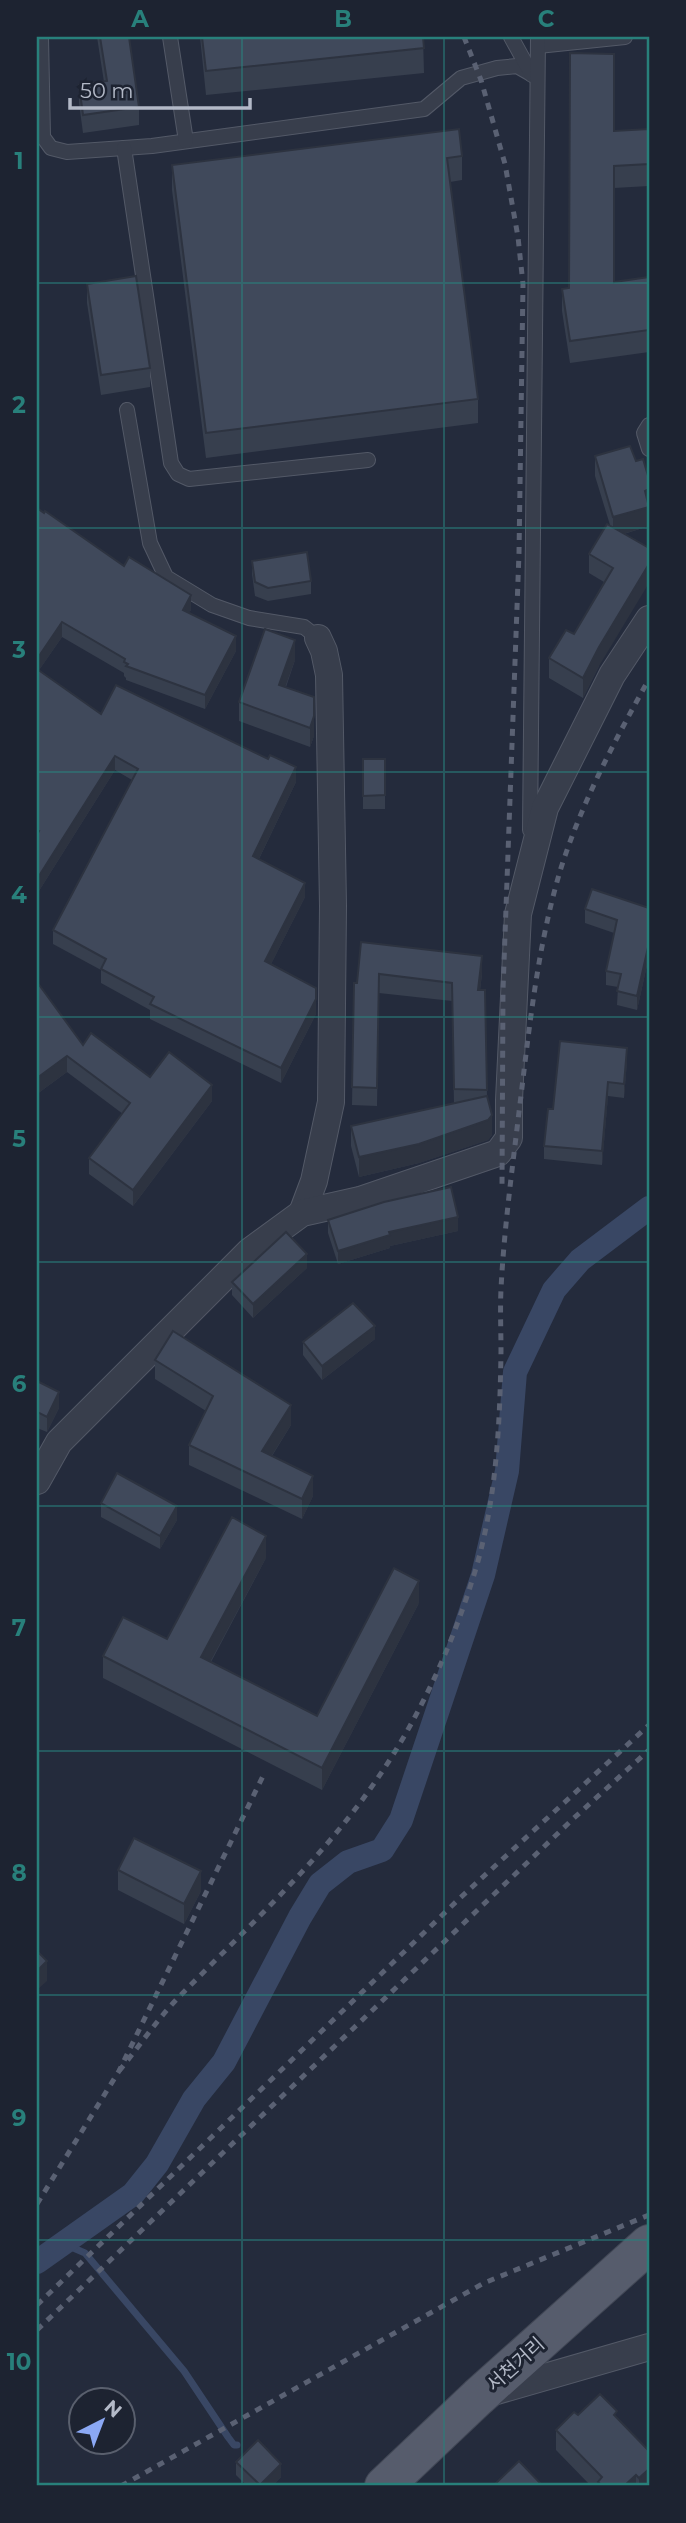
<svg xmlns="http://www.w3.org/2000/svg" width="686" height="2523" viewBox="0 0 686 2523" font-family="Montserrat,'Noto Sans KR',sans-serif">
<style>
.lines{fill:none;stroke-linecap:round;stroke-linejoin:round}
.stream{stroke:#394764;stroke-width:7}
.canal{stroke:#394764;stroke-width:24}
.service-casing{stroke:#535967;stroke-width:16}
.minor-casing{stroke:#535967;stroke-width:28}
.primary-casing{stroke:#414755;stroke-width:40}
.service{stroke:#383e4c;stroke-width:14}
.minor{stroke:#383e4c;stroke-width:26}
.primary{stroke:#565c6c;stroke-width:38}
.rail{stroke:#5a6173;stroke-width:5;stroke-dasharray:7 7;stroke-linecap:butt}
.wall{fill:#373f4e}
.shaded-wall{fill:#2d3340}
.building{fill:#40495b;stroke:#2d3340;stroke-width:2}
.grid{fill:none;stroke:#28807b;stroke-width:2;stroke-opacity:0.55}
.labels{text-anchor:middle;stroke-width:6;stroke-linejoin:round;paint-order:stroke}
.street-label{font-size:19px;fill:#b3b9c7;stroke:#1d2331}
.neatline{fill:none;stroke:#28807b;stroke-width:2.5}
.grid-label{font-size:23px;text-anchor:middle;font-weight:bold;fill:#28807b}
</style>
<rect width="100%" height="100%" fill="#242b3c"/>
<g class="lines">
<path class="stream" d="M64,2244L85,2253L184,2371L228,2437L234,2445H237"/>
<path class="canal" d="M37,2262L133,2194L157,2164L194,2099L224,2062L300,1917L320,1884L348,1862L382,1850L401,1820L483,1575L507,1471L515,1372L554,1290L580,1260L649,1208"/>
<g class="service-casing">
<g id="service">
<path d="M41,37L43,137L51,148L67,152L152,146L424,109L461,78L497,68L517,66L531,74"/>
<path d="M170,37L186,141"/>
<path d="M511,37L532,75"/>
<path d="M538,46L625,37"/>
<path d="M124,148L171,463L178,474L189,479L368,460"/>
<path d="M127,410L150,543L166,577L212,605L249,618L304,627L318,638"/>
<path d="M649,425L644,433L649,449"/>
<path d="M530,830L538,37"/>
</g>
</g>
<g class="minor-casing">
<g id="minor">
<path d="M302,1213L314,1181L331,1102L333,906L329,675L324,651L318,638"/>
<path d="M37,1481L59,1442L250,1251L302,1213L360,1200L498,1153L509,1138V1100L518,914L545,808L612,675L649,619"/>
<path d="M486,2394L649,2347"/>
</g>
</g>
<g class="primary-casing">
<path id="primary" d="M384,2486L478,2397L649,2244"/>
</g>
<use href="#service" class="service"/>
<use href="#minor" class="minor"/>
<use href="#primary" class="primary"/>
<g class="rail">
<path d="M464,37L481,80L505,164L518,237L523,284L519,553L503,990L502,1187"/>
<path d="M119,2071C138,2048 156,2021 177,1999C245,1929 319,1863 375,1782C417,1722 450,1651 472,1581C496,1508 500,1427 501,1351C501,1330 500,1310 501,1289C504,1230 512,1171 519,1112C529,1031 537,947 561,868C582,802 615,740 649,679"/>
<path d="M37,2204L119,2071L264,1774"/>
<path d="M37,2305L460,1898L649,1725"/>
<path d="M37,2330L574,1818L649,1750"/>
<path d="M121,2486L484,2283L649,2215"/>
</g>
</g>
<g class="wall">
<path d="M97,37H129L139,107V125L83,133L79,103V85L104,82Z"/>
<path d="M200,37H423L424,73L206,95Z"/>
<path d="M649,129V186L614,188V282L649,277V352L570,363L562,311V289L569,288L614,131Z"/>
<path d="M462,156V180L450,182L478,399V423L206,458L172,190V165Z"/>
<path d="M87,284L150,368V387L101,395L87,303Z"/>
<path d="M595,456L636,461L649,479V526L624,534L599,666L583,698L549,678V658L574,634L604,582L589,573V554L610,525L595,476Z"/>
<path d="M37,508L191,610L189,613L236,651L205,709L126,680V678L124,676V673L62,637L39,670L101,714L296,782L259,859L305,897L271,964L316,988V1014L281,1083L150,1019V1010L101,983V970L53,944V930L132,780L115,770L37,894Z"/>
<path d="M252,561L311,581V594L268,601L255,596L252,574Z"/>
<path d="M295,660L286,687L314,697V736L310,747L239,721V702Z"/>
<rect x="363" y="759" width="22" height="50"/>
<path d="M649,908V956L637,1010L617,1005L618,987L606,985V971L614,933L585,923V909Z"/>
<path d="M361,942L482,974L480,990H485L487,1096L492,1135L488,1140L419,1163L359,1177L351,1146V1126L454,1104L452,1001L379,993L377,1106L352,1105L354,983H357Z"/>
<path d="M37,982L83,1045L150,1077L212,1101L133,1206L89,1174V1158L123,1114L67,1072L37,1094Z"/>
<path d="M627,1061L624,1098L608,1096L602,1165L544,1159V1146L553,1109Z"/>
<path d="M328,1220L458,1231L390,1246V1248L338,1264L328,1233Z"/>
<path d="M307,1268L253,1318L232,1295V1282Z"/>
<path d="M375,1339L322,1380L303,1355V1342Z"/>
<path d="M155,1360L291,1425L272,1456L313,1496L302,1519L189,1465V1445L206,1411L155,1379Z"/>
<path d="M37,1381L59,1408L47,1432L37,1428Z"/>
<path d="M101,1503L177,1520L160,1549L101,1517Z"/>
<path d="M266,1558L211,1662L317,1716L419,1603L322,1790L103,1678V1656L167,1639Z"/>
<path d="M118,1870L201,1891L184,1924L118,1890Z"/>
<path d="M578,2415L617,2418L649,2486H591L556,2450V2430Z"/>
<path d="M236,2462L281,2477L272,2486H247L236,2475Z"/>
</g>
<g class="shaded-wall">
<path d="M649,489V526L613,537V517L645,491Z"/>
<path d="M649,564V583L599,666L583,698V678L599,647Z"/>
<path d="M191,595V610L183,624V610Z"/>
<path d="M62,622V637L37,673V659Z"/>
<path d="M236,636V651L205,709V695Z"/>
<path d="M295,640V660L279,704V685Z"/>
<path d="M314,716V736L310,747V728Z"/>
<path d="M115,756V770L37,894V879Z"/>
<path d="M296,767V782L253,871V856Z"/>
<path d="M305,883V897L265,976V961Z"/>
<path d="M649,943V956L637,1010V996Z"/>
<path d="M482,956V974L478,1008V990Z"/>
<path d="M316,999V1014L281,1083V1068Z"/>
<path d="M627,1048V1061L624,1098V1084Z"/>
<path d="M67,1056V1072L37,1094V1078Z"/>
<path d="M608,1082V1096L602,1165V1151Z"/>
<path d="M212,1085V1101L133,1206V1190Z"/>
<path d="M492,1115V1135L488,1140L419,1163L359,1177V1157Z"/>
<path d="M458,1217V1231L390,1246V1248L338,1264V1251L389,1232Z"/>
<path d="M307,1254V1268L253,1318V1304Z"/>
<path d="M375,1326V1339L322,1380V1366Z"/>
<path d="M59,1392V1408L47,1432V1417Z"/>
<path d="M291,1405V1425L262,1471V1451Z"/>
<path d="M313,1476V1496L302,1519V1499Z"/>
<path d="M177,1506V1520L160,1549V1536Z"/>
<path d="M266,1536V1558L201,1679V1657Z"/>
<path d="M419,1581V1603L322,1790V1768Z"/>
<path d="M201,1871V1891L184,1924V1904Z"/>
<path d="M47,1961V1981L38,1989V1996L37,1998V1971Z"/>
<path d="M281,2464V2477L272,2486H260Z"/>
<path d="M649,2469V2486H639V2478Z"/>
<path d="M636,2475V2486H624Z"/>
</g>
<g class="building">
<path d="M100,37H129L139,107L83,115L79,85L107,81Z"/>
<path d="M202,37H423L424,48L206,71Z"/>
<path d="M570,53L614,54V131L649,129V164L614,166V282L649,277V330L570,341L562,289L569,288Z"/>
<path d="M459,129L462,156L447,158L478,399L206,433L172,165Z"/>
<path d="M136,276L150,368L101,375L87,284Z"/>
<path d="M630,446L636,461L643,459L649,479V489L645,491L649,507L613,517L595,456Z"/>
<path d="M37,508L44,513L45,511L124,566L129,557L191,595L183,610L236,636L205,695L126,666L128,664L124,662L125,659L62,622L37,659Z"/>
<path d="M607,524L649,548V564L599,647L583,678L549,658L566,630L574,634L613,568L589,554Z"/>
<path d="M307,552L311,581L268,588L255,582L252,561Z"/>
<path d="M265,629L295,640L279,685L314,697V716L310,728L239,702Z"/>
<path d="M37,669L101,714L116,685L268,759L270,755L296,767L253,856L305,883L265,961L316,988V999L281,1068L150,1004L154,997L101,969L106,959L53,930L138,769L115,756L37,879V835L39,831L37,830Z"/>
<path d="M363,759H385V795L363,796Z"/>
<path d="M592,889L649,908V943L637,996L617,991L621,974L606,971L617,920L585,909Z"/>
<path d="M361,942L482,956L478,990H485L487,1090L454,1089L452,983L379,974L377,1088L352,1087L354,983H357Z"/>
<path d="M37,982L83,1045L91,1033L150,1077L169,1052L212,1085L133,1190L89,1158L130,1103L67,1056L37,1078Z"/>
<path d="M560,1041L627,1048L624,1084L608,1082L602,1151L544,1146L548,1109H553Z"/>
<path d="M487,1096L492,1115L488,1120L419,1144L359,1157L351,1126Z"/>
<path d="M451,1187L458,1217L389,1232L390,1235L338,1251L328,1220L384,1202Z"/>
<path d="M286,1232L307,1254L253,1304L232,1282Z"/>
<path d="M353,1303L375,1326L322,1366L303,1342Z"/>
<path d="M173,1331L291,1405L262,1451L313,1476L302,1499L189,1445L213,1396L155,1360Z"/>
<path d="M37,1381L59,1392L47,1417L37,1412Z"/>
<path d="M117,1473L177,1506L160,1536L101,1503Z"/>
<path d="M232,1517L266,1536L201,1657L317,1716L394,1568L419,1581L322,1768L103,1656L123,1617L167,1639Z"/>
<path d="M134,1838L201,1871L184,1904L118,1870Z"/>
<path d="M37,1951L47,1961L37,1971Z"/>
<path d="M600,2394L617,2411L614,2415L649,2451V2469L639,2478L636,2475L624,2486H602L598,2482L602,2477L556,2430L574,2412L578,2415Z"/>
<path d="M258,2440L281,2464L260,2485L236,2462Z"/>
<path d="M519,2461L543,2486H493Z"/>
</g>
<path class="grid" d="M242,37V2486M444,37V2486M37,283H649M37,528H649M37,772H649M37,1017H649M37,1262H649M37,1506H649M37,1751H649M37,1995H649M37,2240H649"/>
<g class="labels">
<g class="street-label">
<text transform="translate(515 2364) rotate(-42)" y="7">서천거리</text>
</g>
</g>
<rect width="686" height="2523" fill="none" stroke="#1d2331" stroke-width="77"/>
<g transform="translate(102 2421) rotate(42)"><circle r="33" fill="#1d2331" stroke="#595f6d" stroke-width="2"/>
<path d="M0-5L12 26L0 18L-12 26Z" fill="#8ba8f4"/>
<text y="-10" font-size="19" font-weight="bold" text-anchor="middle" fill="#b3b9c7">N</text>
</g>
<path d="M70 98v10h180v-10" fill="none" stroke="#b3b9c7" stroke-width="3.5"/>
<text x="80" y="98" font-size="21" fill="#b3b9c7" stroke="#1d2331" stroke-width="5" paint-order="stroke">50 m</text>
<rect x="38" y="38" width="610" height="2446" class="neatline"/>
<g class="grid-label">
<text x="140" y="27">A</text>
<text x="343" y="27">B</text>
<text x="546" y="27">C</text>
<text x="19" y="169">1</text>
<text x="19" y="413">2</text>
<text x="19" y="658">3</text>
<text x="19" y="903">4</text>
<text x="19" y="1147">5</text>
<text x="19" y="1392">6</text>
<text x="19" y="1636">7</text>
<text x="19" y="1881">8</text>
<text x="19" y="2126">9</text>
<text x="19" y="2370">10</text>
</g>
</svg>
